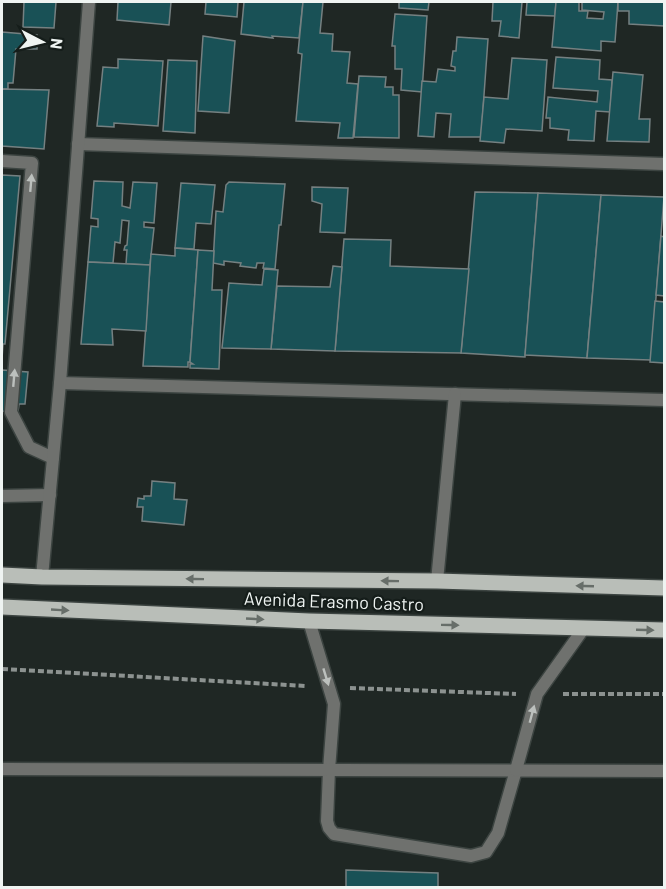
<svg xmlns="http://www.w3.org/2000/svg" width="666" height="889" viewBox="0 0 666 889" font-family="Barlow,sans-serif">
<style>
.building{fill:#195156;stroke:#758081;stroke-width:1.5}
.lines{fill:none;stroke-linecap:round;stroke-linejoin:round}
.lane-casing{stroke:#3c4441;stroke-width:15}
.street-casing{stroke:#3c4441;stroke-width:15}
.primary-casing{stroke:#3c4441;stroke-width:18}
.path{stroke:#8c9290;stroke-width:4;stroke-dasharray:6 3;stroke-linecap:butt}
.lane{stroke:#6f716e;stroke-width:12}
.street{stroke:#6f716e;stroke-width:12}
.primary{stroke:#b9beb8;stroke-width:15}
.oneway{fill:#bcc0bd}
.oneway2{fill:#676e69}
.labels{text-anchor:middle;stroke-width:4.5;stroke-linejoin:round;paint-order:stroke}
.street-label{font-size:18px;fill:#eff4f2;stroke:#151d1a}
</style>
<rect width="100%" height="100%" fill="#1f2724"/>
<g class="building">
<path d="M24,2H56L54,28L23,27Z"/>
<path d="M118,2H171L169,25L117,20Z"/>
<path d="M206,2H238L237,17L205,14Z"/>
<path d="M244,2H303L299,38L272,36L273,38L241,34Z"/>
<path d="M303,2H323L320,33L333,34L332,51L350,52L347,83L358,84L353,138H338L340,123L296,121L302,54L298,53Z"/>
<path d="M399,2H429L428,10L399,8Z"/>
<path d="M493,2H522L519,38L499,36L501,21H492Z"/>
<path d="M527,2H556L555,16L526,15Z"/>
<path d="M556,2H579V11H588L587,18L603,19L604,12L582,10V2H618L615,42L601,41V51L552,47Z"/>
<path d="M618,2H664V26L629,24V11H618Z"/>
<path d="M395,14L427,16L422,92L401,90L402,69H395V46H392Z"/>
<path d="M2,32L37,35V49H16L13,83H8V89H2Z"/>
<path d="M203,36L235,41L229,113L198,111Z"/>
<path d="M457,37L488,39L481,137H449L451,114L436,113L434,137L418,136L422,81L436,82L438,69L455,71V67L451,66L453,51H456Z"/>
<path d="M556,57L600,60L599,79L612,80L610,112L596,111L594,141L568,140L569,130L550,128V118H546L548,97L597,102L598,91L553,88Z"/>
<path d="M512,58L547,60L542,131L506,129L504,143L480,141L484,97L508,99Z"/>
<path d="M118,59L163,61L158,126L114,123V127L97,126L103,67L118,68Z"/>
<path d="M168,60L197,61L195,133L163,131Z"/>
<path d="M613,72L643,75L639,119H650L649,142L607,141Z"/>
<path d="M359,76L386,77L385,87H393V95H399V138L354,137Z"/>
<path d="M2,89L49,90L44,149L2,146Z"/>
<path d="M2,175L20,176L5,344H3L2,359Z"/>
<path d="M94,181L123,182L122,206L130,208L133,182L157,183L154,223L144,222V227L154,228L150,265L126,264L127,250H124L125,246L127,245L129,221L122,220L120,243L115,242L113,263L88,262L91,226L98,227V219L91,218Z"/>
<path d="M229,182L285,184L281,225H279L275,269L263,268L264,263H257L256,268L240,266L241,263L224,261V265L213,263L216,211L223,212L226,185Z"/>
<path d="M181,183L215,185L211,224L196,223L194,249L175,248Z"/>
<path d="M312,187L348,188L345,233L320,232L322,204L312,201Z"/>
<path d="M475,192L538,193L525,357L461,353Z"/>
<path d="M538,193L601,195L587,358L525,355Z"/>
<path d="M601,195L664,197L651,360L587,358Z"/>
<path d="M661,236L664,237V296L656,295Z"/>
<path d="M344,239L391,240L390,266L469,269L461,353L335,351Z"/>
<path d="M175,248L198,250L190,362H188V367L143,366L151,254L175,256Z"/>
<path d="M198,250L214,251L212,290H222L219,369L190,368V364H193L190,362Z"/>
<path d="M88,262L150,265L146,331L112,329L113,345L81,344Z"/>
<path d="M333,266L342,267L335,351L271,349L277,286L330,287Z"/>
<path d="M264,269L278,270L271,349L222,348L229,283L262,285Z"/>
<path d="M655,301L664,302V363L650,362Z"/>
<path d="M2,370L28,372L25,404H19L18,412L2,411Z"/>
<path d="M152,481L175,483L174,499L187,500L184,525L142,521L143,507H137L138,498L144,499V496H151Z"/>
<path d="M346,870L438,873V888H346Z"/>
</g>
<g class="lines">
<g class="lane-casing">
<g id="lane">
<path d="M2,161L32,163L11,412L29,447L53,458"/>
<path d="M329,770L327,821L329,828L334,834L471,856L486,852L498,833L516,770"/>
</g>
</g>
<g class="street-casing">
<g id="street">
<path d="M78,144L664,164"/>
<path d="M60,383L664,400"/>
<path d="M2,496L50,495"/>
<path d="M42,577L60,383L89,2"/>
<path d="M437,581L455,394"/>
<path d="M309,621L334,704L329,770"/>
<path d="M2,769L664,771"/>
<path d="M516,770L537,694L584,628"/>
</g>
</g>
<g class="primary-casing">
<g id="primary">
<path d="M2,575L42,577L437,581L664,588"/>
<path d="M2,607L309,621L664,630"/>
</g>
</g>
<g class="path">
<path d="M2,669L306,686"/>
<path d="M350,688L516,694"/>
<path d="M563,694H664"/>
</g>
<use href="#lane" class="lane"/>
<use href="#street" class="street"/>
<use href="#primary" class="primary"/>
</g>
<defs><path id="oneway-solid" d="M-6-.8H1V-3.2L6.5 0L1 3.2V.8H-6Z" transform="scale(1.5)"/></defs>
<g class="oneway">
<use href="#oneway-solid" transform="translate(31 183) rotate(-85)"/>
<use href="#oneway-solid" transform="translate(14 378) rotate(-85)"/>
<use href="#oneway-solid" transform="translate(326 677) rotate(73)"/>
<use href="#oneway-solid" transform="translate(532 714) rotate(-75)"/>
</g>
<g class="oneway2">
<use href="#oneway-solid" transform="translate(195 579) rotate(-179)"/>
<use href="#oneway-solid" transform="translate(390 581) rotate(-179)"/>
<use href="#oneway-solid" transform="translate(585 586) rotate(-178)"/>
<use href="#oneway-solid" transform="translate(60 610) rotate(3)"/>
<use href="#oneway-solid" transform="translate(255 619) rotate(3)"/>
<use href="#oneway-solid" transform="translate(450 625) rotate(1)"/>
<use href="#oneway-solid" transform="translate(645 630) rotate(2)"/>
</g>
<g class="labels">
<g class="street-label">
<text transform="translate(334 602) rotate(2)" y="6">Avenida Erasmo Castro</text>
</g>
</g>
<rect width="666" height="889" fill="none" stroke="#eff4f2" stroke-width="6"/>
<g transform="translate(42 42) rotate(97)" stroke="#151d1a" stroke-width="4.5" paint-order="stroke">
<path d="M0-4.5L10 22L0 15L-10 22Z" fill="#eff4f2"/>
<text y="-9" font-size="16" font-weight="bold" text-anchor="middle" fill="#eff4f2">N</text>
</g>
</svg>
